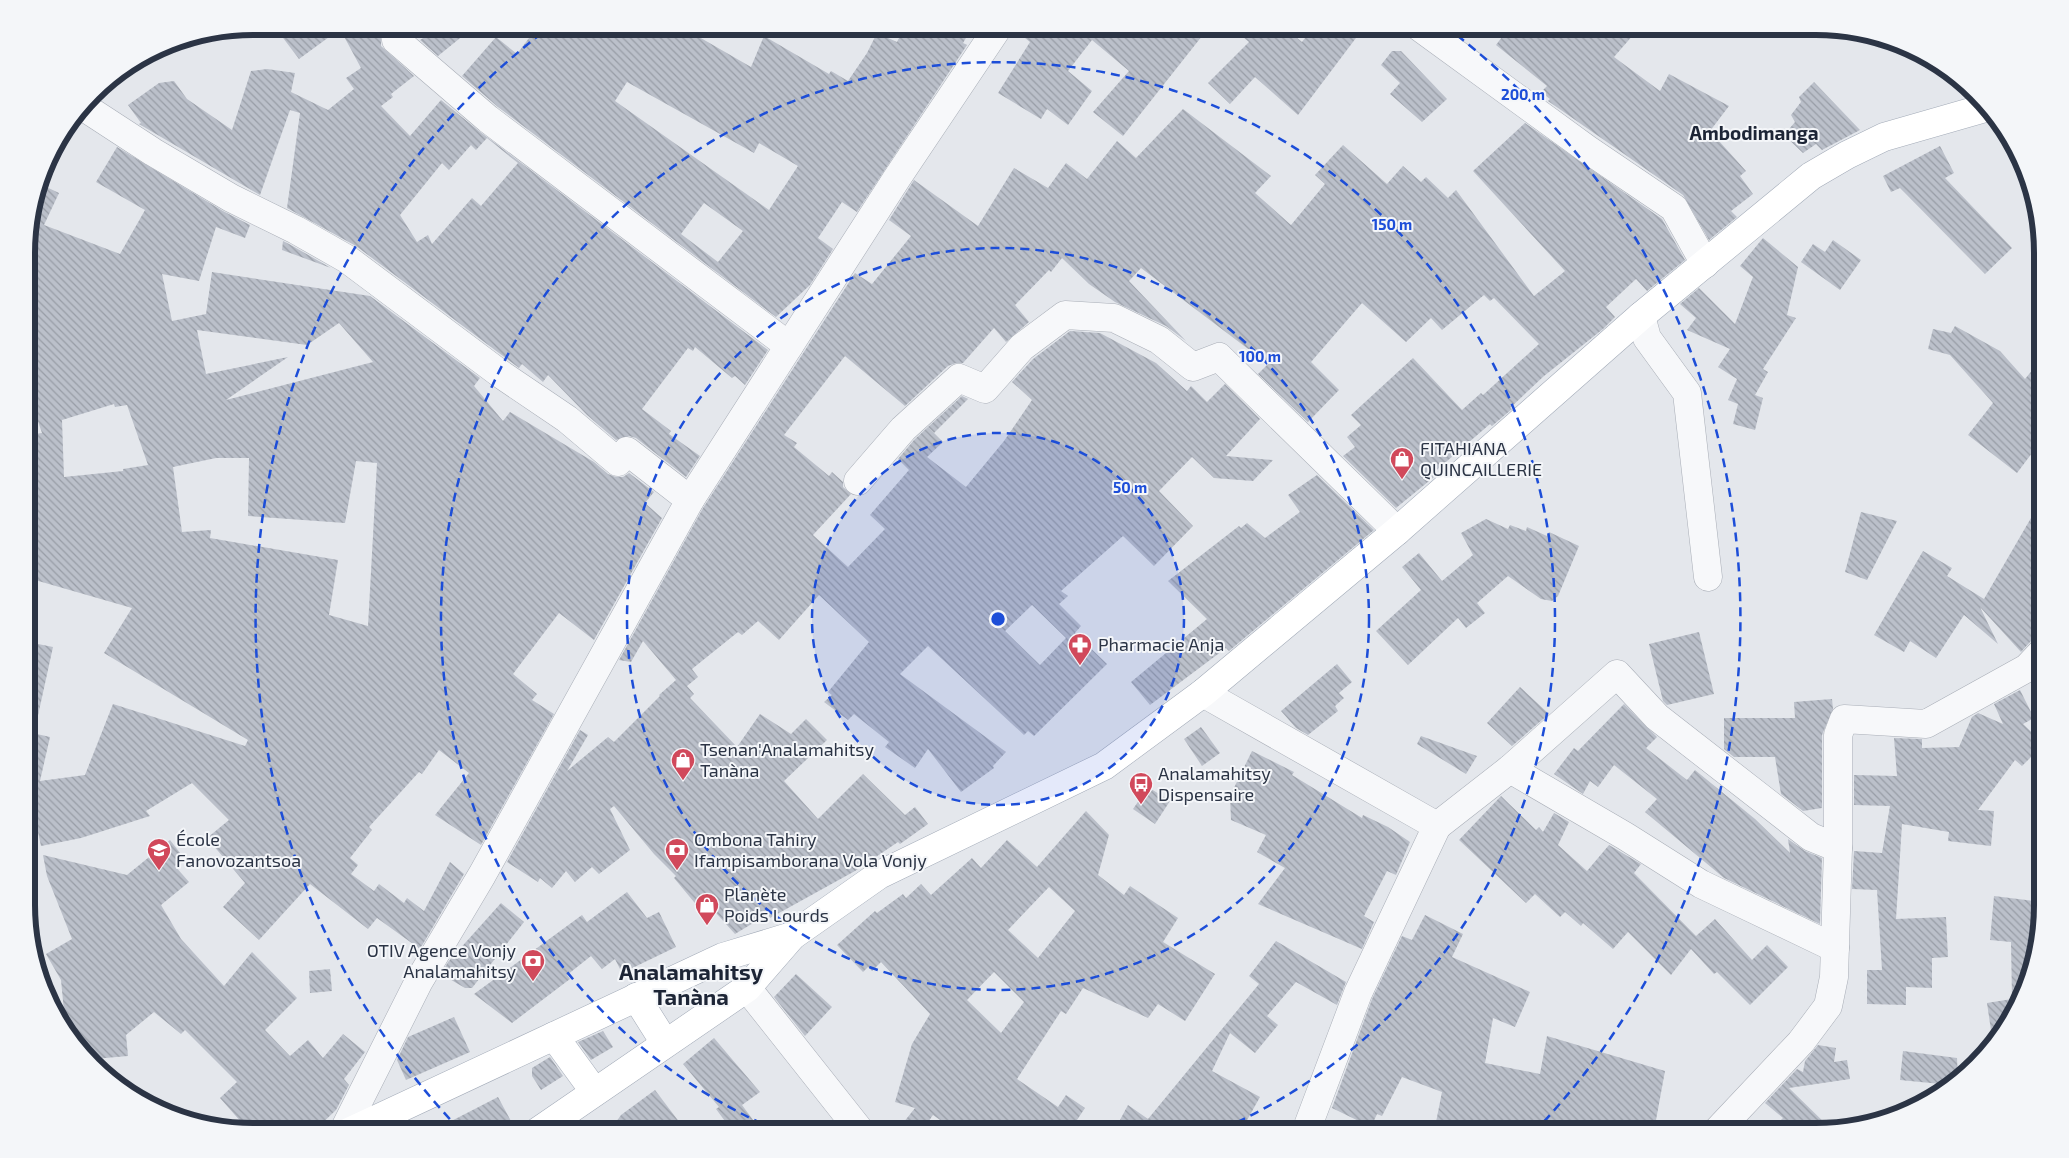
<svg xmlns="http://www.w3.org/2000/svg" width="2069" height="1158" viewBox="0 0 2069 1158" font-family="'Exo 2',sans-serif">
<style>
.building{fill:url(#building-back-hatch);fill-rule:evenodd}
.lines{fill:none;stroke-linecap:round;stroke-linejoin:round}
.minor-casing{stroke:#a9aeb7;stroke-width:29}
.major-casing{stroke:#a3abb8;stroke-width:29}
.minor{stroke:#f7f8fa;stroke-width:28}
.major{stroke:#fff;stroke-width:28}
.ring{fill:none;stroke:#1d4ed8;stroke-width:2.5;stroke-dasharray:9 6}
.labels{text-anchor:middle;stroke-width:4;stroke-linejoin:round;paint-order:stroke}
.poi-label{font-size:18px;fill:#2b3445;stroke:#f4f6f9;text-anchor:start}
.neighbourhood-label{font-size:19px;font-weight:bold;fill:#1d2536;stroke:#f4f6f9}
.district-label{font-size:22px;font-weight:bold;fill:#1d2536;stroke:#f4f6f9}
.rim{fill:none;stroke:#2b3445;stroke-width:6}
.centre{fill:#1d4ed8;stroke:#f4f6f9;stroke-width:2.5}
.ring-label{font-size:15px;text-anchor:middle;font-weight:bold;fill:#1d4ed8;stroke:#f4f6f9;stroke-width:4;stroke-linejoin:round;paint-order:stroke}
</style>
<defs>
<pattern id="building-back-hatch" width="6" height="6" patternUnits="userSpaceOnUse" patternTransform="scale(1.25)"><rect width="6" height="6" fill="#bbc0ca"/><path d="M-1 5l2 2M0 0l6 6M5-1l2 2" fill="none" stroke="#989da6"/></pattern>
</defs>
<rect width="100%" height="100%" fill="#e4e7ec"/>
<g class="building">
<path d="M274,26H389L381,37V46L414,76L391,94L393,97L381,106L410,136L441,100L479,131L768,350L745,385L735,376L732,378L695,347L693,351L688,348L642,409L671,431L669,434L700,456L686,477L636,438L629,436L616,440L587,415L548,375L543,382L522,364L519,368L356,246L287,208L300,113L290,110L260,195L139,124L141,123L128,105L159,83L174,81L187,99L232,130L251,71L267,69L295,73L291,92L328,110L354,89L346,78L361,68L340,29L299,59ZM487,138L518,163L481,206L472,198L432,244L428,235L417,242L400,215L442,163L449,170L471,145L476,150Z"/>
<path d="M443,26H475L438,56L420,40Z"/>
<path d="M538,26H623L630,30L632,26H680L751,67L764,36L829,74L831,71L848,81L867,53L877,33L897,42L905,26H973L963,43L967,45L857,212L842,202L818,238L833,249L810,285L776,317L498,107L462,76L496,37L517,54ZM627,82L754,153L759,143L798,166L769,210L615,101ZM704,203L743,231L718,262L681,234Z"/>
<path d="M1014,26H1210L1123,136L1093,112L1129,71L1092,40L1068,71L1092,91L1068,125L1047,109L1041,119L998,93L1030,42L1014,29Z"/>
<path d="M1230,26H1283L1302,42L1314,26H1365L1298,115L1255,77L1230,104L1208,83L1249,42Z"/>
<path d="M1510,26H1641L1614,57L1660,91L1669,74L1729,106L1710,131L1746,171L1740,176L1753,194L1731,211L1737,217L1709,240L1683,195L1548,101L1550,99L1541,92L1547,86L1496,45Z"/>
<path d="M1392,51H1401L1447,99L1422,122L1390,94L1400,83L1381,65Z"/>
<path d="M1814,82L1860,130L1822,150L1816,144L1803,153L1784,135L1795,122L1791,115L1801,102L1799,97Z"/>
<path d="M1183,109L1271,176L1255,193L1291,225L1325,184L1315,175L1343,145L1387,184L1403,166L1421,182L1426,177L1448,198L1456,190L1534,296L1565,271L1473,171L1525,123L1662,219L1685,260L1647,291L1636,279L1606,307L1615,317L1603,329L1544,376L1510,408L1512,409L1492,426L1490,424L1432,474L1434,477L1396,508L1343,456L1355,447L1347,437L1361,425L1351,415L1413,358L1462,410L1481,393L1483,395L1539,344L1494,298L1490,301L1484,295L1442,330L1431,318L1406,342L1362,303L1311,362L1339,390L1308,422L1258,374L1268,364L1141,268L1129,281L1186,341L1166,326L1115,302L1089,284L1062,258L1051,272L1049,270L1015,305L1029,322L1006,342L994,328L963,363H956L948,366L905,406L845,356L784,435L797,443L794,447L829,476L832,472L843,482V487L851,494L813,535L848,567L885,529L870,515L909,470L898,459L914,440L928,427L943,442L927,457L966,487L1004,441L1032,400L1012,382L1033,359L1070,331L1100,333L1156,363L1187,391L1191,386L1207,402L1225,384L1260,419L1226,456L1273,460L1253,481L1214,478L1192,457L1159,491L1193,526L1154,566L1123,536L1061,591L1068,596L1059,604L1081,626L1075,633L1107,664L1034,736L1028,731L1024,735L928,646L900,674L1006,752L993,766L994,768L961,792L928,749L915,768L885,747L889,742L854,714L848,720L824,702L832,695L828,692L869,642L819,595L779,640L758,621L742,635L738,632L692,669L698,677L687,686L694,694L690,698L737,747L760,714L791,734L806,719L827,740L784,781L818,819L863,774L905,815L915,807L928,824L900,844L898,842L855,871L770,918L768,914L735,934L716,913L709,920L674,878L676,876L654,854L614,806L610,809L630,850L599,874L592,867L575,882L566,871L552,888L540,878L538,882L507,862L580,730L588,735L567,771L608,737L614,742L660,696L659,695L676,680L643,641L631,662L619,660L703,508L855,273L872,284L911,236L889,220L914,180L978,226L1014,168L1048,188L1066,163L1087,179L1117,141L1136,158ZM1032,605L1066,638L1040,665L1005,631Z"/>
<path d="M1940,146L1954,173L1945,178L2012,248L1985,274L1900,188L1891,192L1883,176Z"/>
<path d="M117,147L223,211L250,225L245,238L216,227L199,281L162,274L172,321L206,314L212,272L370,296L480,378L474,386L503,421L510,412L594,462L608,474L616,477H623L629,473L654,492L645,503L662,518L594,640L559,613L513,674L537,694L532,700L554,714L481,845L435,815L469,773L439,750L422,774L419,772L369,827L372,830L350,858L358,865L351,874L374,891L379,884L404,903L407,898L424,911L450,862L464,874L420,949L377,918L368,929L310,884L259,940L223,907L245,883L207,838L229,820L192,783L146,811L150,816L81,838L41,846L36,823L28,822V732L50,737L40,781L85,775L113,704L245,746L248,740L104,653L132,608L28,578V441L34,443V434L42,433L28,393V223L40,184L59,193L44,225L120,254L145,210L96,182ZM339,323L373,362L226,400L288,357L206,374L197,330L307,345ZM114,404L115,407L127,405L148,465L123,469V471L64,477L62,420ZM216,458H249L248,516L345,523L356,461L377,463L368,626L329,615L338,560L210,538L211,530L182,532L173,467Z"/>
<path d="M1763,238L1798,267L1787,315L1796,318L1763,369L1768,372L1755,395L1763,398L1755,430L1733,424L1738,404L1728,400L1737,379L1718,367L1730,349L1687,330L1696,318L1680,304L1699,288L1735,324L1753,277L1740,266Z"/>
<path d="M1833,240L1861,260L1840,290L1801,262L1813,244L1825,252Z"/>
<path d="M283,241L289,244L331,268L282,250Z"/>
<path d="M1955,326L2000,351L2025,379L2042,358V440L2017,473L1968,435L1993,403L1950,355L1928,349L1933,329L1951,333Z"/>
<path d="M962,396L968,399L934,433L928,427Z"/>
<path d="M1317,475L1374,530L1229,651L1226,648L1150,705L1131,682L1207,619L1168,581L1239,526L1241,528L1247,523L1265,538L1300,512L1288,495Z"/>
<path d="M2042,499V637L2031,641L2021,652L1980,607L1998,644L1964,615L1936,658L1910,641L1904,652L1874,635L1923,551L1952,568L1947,576L1984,599Z"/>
<path d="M1861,512L1897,521L1867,580L1845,572Z"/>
<path d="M1486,519L1508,529L1510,525L1526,531L1527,527L1547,536L1549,532L1579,546L1558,596L1552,601L1541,599L1508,576L1477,603L1485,613L1466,628L1458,618L1408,665L1376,631L1421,590L1402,567L1419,553L1442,581L1473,555L1461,533Z"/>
<path d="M1699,632L1714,694L1667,705L1663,701L1649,644Z"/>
<path d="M28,642L53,647L37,720L28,719Z"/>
<path d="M1337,664L1352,682L1339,693L1344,698L1335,706L1338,711L1308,735L1296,728L1281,711Z"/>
<path d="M1520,687L1549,714L1512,746L1487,723Z"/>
<path d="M2020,690L2034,718L2023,724L2042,742V746L2022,766L2015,760L1978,810L1994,811L1991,846L1948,841L1949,832L1902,824L1896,919L1946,917L1948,957L1932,958V988L1906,987V1005L1867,1004V970H1882L1877,890L1852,889L1854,851L1882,853L1890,806L1854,805V775L1897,776L1894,738L1922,739V748L1959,747L1972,717L1978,713L2003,724L1994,704Z"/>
<path d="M1832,699L1833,709L1822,735V808L1803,811L1781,794L1775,757H1734L1724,749V718H1795L1794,702Z"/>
<path d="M1624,704L1657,737L1646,748L1687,780L1695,770L1755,819L1790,853L1788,839L1805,851L1822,858L1820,924L1724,878L1645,812L1657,799L1614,765L1598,787L1590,781L1583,794L1554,774L1574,748L1578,751Z"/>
<path d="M1201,727L1220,753L1202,766L1184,739Z"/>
<path d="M1421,736L1477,756L1466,774L1417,744Z"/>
<path d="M1252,751L1294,772L1292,775L1362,818L1363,815L1388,827L1410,842L1396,875L1387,871L1364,916L1374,922L1362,949L1258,904L1285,868L1257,852L1266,835L1231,820L1230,796Z"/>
<path d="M1148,787L1170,801L1155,824L1133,809Z"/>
<path d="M1501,796L1536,830L1539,827L1543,832L1554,813L1569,822L1558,845L1587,871L1609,845L1641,864L1634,873L1696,936L1715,919L1752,960L1767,945L1788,967L1750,1005L1717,972L1714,974L1691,949L1671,975L1628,932L1613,949L1583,923L1581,926L1565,912L1560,917L1535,894L1526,903L1459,840Z"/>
<path d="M1086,811L1109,835L1098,875L1124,895L1130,886L1178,918L1163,942L1215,974L1185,1021L1158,1004L1148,1018L1083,988L1066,1014L1061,1011L1017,1079L1058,1107L1066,1095L1085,1108L1069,1132H957L933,1115L921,1132H915L903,1123L915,1108L895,1102L912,1044L930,1014L881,962L872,971L868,967L863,972L837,945L875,911L877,913L903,894L906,898L921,884L931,895L972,858L981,868L1007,840L1037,867ZM1049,887L1075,911L1038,958L1008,930ZM994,972L1024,1002L1001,1033L967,1000Z"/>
<path d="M170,840L184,858L175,866L189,882L161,905L181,939L224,986L252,952L297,998L265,1030L290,1056L308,1040L323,1058L343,1034L365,1052L344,1079L349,1085L336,1110L313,1132L249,1131L220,1098L237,1082L185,1030L181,1034L154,1012L126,1035L128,1056L94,1059L66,1032L61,980L46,954L72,939L47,876L43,855L127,875Z"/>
<path d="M627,892L647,918L659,912L676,947L622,973L615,959L602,969L591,956L567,975L570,979L512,1023L474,994L582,915L587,922Z"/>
<path d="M1994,896L2042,902V920L2013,1018L1993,1044L1987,1003L2012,999L2011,942L1990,940Z"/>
<path d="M501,903L524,922L472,988H465L441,974L448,962Z"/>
<path d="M1425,915L1463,934L1452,957L1530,992L1515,1027L1493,1018L1485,1063L1540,1074L1547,1036L1665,1071L1654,1131H1457L1435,1127L1442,1092L1402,1077L1382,1116L1377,1114L1371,1127L1332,1108L1372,999L1402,936L1412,940Z"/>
<path d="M1276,941L1346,982L1337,1005L1296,982L1267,1016L1278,1025L1255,1053L1230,1033L1212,1071L1260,1097L1241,1131H1114L1128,1105L1148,1119L1259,984L1249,976Z"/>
<path d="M330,969L332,991L310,993L309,971Z"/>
<path d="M796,974L832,1007L805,1036L774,997Z"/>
<path d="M454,1017L470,1052L406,1080L397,1060L408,1037Z"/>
<path d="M603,1031L613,1047L591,1060L578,1042Z"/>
<path d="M714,1038L760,1092L742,1105L762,1132H733L716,1109L719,1107L683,1064Z"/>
<path d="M1818,1045L1836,1048L1834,1062L1847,1060L1850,1079L1789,1088L1833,1131H1769L1783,1118L1765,1103L1797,1069L1803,1072L1805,1061Z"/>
<path d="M1903,1051L1957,1058L1958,1079L1951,1085L1900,1080Z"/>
<path d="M550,1057L563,1076L541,1090L532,1076V1068Z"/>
<path d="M655,1090L680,1123L669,1132H609L621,1115Z"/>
<path d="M498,1097L512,1123L495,1132H430Z"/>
</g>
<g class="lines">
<g class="minor-casing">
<g id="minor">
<path d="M1418,26L1587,149L1674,208L1705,264"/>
<path d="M396,40L488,119L789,346"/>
<path d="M84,107L153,152L231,198L296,230L347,259L502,375L567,419L618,462L627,451L690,500"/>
<path d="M1641,316L1647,338L1687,393L1708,577"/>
<path d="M858,481L903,429L959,378L985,389L1022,347L1065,315L1114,318L1159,340L1193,367L1219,357L1397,531"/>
<path d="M1203,693L1437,826L1358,993L1306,1131"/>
<path d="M1510,769L1625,836L1701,884L1835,948"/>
<path d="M1437,826L1510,769L1617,674L1657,717L1811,837L1838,848L1834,977L1828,1006L1801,1042L1717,1131"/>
<path d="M1838,848V735L1844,719L1926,724L2027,668L2042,652"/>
<path d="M747,988L861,1132"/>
<path d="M343,1132L419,981L482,875L690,500L897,178L999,26"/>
</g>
</g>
<g class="major-casing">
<g id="major">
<path d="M636,997L665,1043"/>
<path d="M554,1036L594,1091"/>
<path d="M349,1132L723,957L792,936"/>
<path d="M537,1132L747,988L792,936L879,875L1104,766L1203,693L1397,531L1641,316L1811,176L1847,155L1884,137L1985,108"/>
</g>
</g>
<use href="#minor" class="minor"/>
<use href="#major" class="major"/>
</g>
<circle cx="998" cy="619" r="186" fill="#1d4ed8" fill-opacity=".12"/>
<g class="ring">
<circle cx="998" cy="619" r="186"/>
<circle cx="998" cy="619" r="371"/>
<path d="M776 1130A557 557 0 1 1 1220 1130"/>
<path d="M460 1130A742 742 0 0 1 551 26M1445 26A742 742 0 0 1 1536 1130"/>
</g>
<defs>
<g id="shop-pin" transform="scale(1.25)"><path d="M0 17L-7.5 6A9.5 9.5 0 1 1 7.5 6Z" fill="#d1495b" stroke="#f4f6f9"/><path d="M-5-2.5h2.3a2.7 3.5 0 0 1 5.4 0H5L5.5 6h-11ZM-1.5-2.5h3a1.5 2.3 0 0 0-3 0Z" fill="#fff"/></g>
<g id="pharmacy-pin" transform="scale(1.25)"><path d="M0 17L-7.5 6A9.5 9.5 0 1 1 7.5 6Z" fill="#d1495b" stroke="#f4f6f9"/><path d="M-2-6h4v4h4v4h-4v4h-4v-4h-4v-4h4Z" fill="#fff"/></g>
<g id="bus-pin" transform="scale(1.25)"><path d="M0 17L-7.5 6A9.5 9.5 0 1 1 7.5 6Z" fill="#d1495b" stroke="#f4f6f9"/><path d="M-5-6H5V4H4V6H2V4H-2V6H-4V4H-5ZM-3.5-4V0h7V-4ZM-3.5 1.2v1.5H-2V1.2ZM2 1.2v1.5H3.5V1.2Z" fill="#fff"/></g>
<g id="school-pin" transform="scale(1.25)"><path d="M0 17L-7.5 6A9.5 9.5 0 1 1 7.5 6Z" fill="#d1495b" stroke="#f4f6f9"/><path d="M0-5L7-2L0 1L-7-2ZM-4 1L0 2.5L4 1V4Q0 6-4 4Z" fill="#fff"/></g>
<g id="bank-pin" transform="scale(1.25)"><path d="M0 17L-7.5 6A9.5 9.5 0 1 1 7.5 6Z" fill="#d1495b" stroke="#f4f6f9"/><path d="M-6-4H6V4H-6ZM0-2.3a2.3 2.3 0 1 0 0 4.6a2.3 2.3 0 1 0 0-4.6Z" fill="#fff"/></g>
</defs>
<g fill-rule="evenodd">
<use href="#shop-pin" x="1402" y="459"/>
<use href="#pharmacy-pin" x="1080" y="645"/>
<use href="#shop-pin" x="683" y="760"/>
<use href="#bus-pin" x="1141" y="784"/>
<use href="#school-pin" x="159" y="850"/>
<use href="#bank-pin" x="677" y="850"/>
<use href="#shop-pin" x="707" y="905"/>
<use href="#bank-pin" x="533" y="961"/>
</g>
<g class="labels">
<g class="poi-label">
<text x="1420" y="455">FITAHIANA<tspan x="1420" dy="21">QUINCAILLERIE</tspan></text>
<text x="1098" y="651">Pharmacie Anja</text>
<text x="700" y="756">Tsenan'Analamahitsy<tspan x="700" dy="21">Tanàna</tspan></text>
<text x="1158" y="780">Analamahitsy<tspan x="1158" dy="21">Dispensaire</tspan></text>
<text x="176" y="846">École<tspan x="176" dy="21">Fanovozantsoa</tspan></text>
<text x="694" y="846">Ombona Tahiry<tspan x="694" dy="21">Ifampisamborana Vola Vonjy</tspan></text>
<text x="724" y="901">Planète<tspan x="724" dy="21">Poids Lourds</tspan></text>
<text x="516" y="957" text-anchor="end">OTIV Agence Vonjy<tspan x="516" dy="21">Analamahitsy</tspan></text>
</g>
<g class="neighbourhood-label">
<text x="1754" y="140">Ambodimanga</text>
</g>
<g class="district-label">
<text x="691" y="980">Analamahitsy<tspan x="691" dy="25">Tanàna</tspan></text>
</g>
</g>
<path d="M0 0H2069V1158H0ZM253 35H1816A218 218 0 0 1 2034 253V905A218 218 0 0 1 1816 1123H253A218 218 0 0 1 35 905V253A218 218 0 0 1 253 35Z" fill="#f4f6f9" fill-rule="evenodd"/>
<path class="rim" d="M253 35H1816A218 218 0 0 1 2034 253V905A218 218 0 0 1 1816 1123H253A218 218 0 0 1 35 905V253A218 218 0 0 1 253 35Z"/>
<circle cx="998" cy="619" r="8" class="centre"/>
<g class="ring-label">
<text x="1523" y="100">200 m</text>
<text x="1392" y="230">150 m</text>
<text x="1260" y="362">100 m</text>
<text x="1130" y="493">50 m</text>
</g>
</svg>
